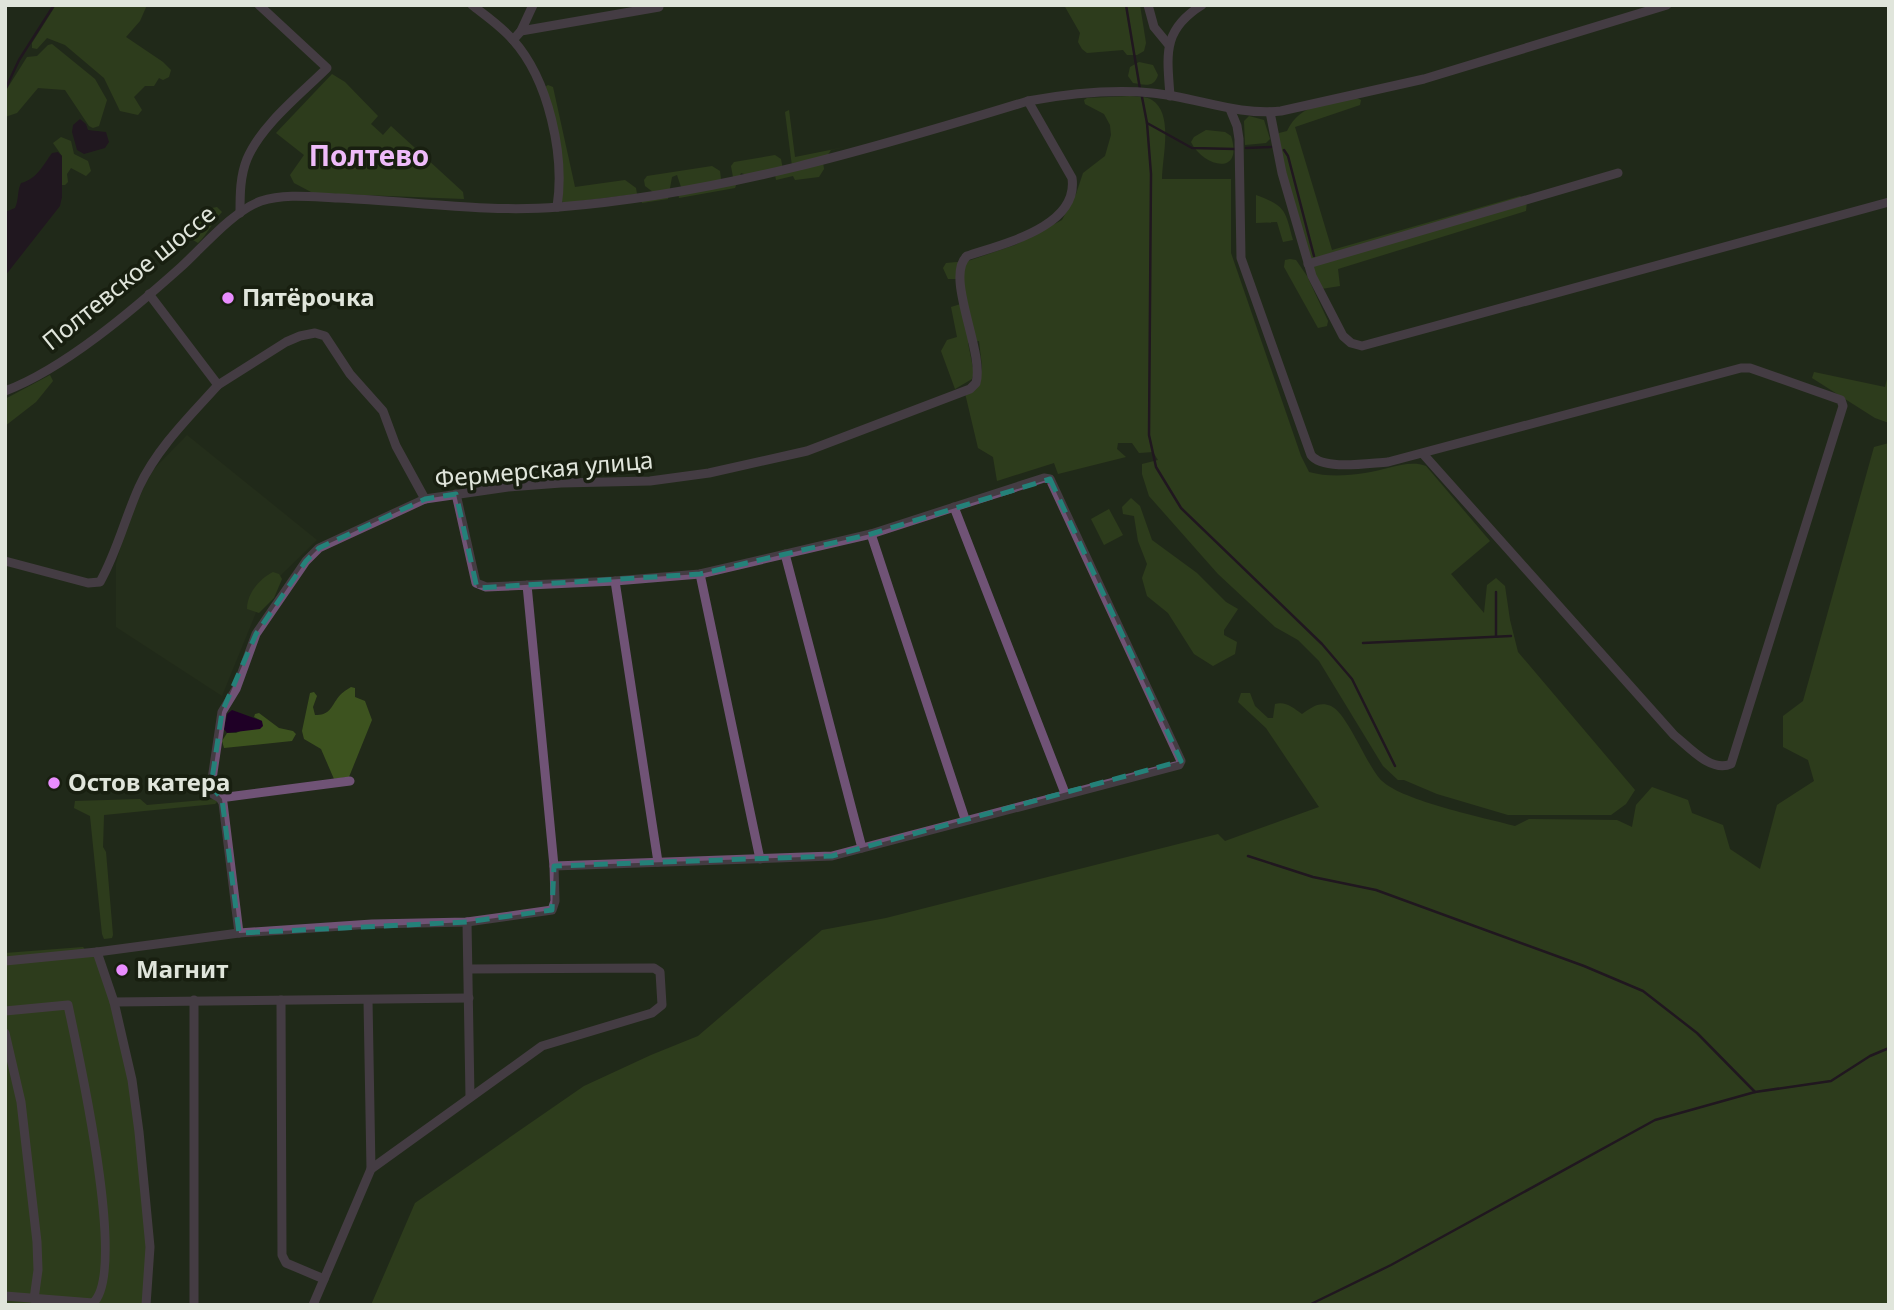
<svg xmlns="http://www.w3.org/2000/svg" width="1894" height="1310" viewBox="0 0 1894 1310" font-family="'Noto Sans',sans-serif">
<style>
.built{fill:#29331d}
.green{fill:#3d531f}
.water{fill:#1f0026}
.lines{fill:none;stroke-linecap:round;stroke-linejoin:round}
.stream{stroke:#1f0026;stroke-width:2.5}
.minor{stroke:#705376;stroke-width:9}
.marked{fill:none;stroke:#248179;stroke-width:5;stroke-dasharray:14 9;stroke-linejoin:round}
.poi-dot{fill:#e98dfe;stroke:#181f10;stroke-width:2.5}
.labels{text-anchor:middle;stroke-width:7;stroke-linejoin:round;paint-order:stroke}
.street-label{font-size:24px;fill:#e0e5db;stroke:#181f10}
.poi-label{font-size:24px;font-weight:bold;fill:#e0e5db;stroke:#181f10;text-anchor:start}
.quarter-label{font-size:28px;font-weight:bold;fill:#eebbf9;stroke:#181f10}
</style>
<rect width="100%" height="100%" fill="#212919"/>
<path class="built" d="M187,435L317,540L282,574L257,610L222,696L116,627V564L129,516L153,470Z"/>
<g class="green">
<path d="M56,5H147L140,21L126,37L163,62L171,70L169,77L163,80L159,78L154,86H145L134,97L142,110L138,115L120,111L104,78L65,45L47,38L37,49L32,48V43Z"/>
<path d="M1064,5H1140L1146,43L1144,51L1137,55H1127L1123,50L1087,53L1082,49L1078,42L1080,33Z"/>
<path d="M52,44L95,79L107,100L99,126L93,128L89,126L65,90L38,88L17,113L5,117V92L27,57L37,56L48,45Z"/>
<path d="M1139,62L1153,65L1158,75C1154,88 1145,85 1133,83L1128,76L1130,67Z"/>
<path d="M332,74L345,82L378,116L371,124L383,135L391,126L463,192L464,199L313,193L294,183L290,175L304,155L276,133Z"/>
<path d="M548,85L553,87L575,187L625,180L636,188L637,194L564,203L560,200L545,87Z"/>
<path d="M1130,96C1137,97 1146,96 1152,100C1174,114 1162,157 1162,179H1231V253L1301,456L1309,472C1326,477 1347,476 1365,473C1385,471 1407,459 1426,466L1490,541L1451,574L1484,613L1487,585L1496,578L1505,586L1510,620L1518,652L1635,790L1626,804L1611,815H1508L1437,794L1404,780H1398L1383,766L1319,661L1298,640L1275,627L1218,574L1149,496L1142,474V464L1158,460L1153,452L1139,453L1132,443H1118L1117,449L1126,457L1058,474L1054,463L997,481L993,457L978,448L965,393L980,384L982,366L979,341L968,343L974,373L972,379L955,389L941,351L947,340L957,337L951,307L967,302L962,279H948L943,268L946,263L968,261L1015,245L1062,220L1076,194L1083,173L1105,156L1111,135L1110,125L1104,114L1085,104L1084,100L1087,98Z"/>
<path d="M1357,98L1361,100L1360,105L1295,127L1332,250L1520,196L1527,201L1526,211L1338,269L1340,286L1321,289C1300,241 1289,188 1277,136L1279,133L1287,131C1301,102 1328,104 1357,98Z"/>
<path d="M789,110L795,157L845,147L831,150L823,162L824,169L819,177L795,180L793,176L776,180L774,169L747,175L741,173L735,188L679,198L678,193L681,187L677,175L672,177L668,199L642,203L641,200L653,192L645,186L644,180L647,176L712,166L720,171L721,179L725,182L733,177L731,166L734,162L775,155L781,159L783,170L792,166L785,112Z"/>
<path d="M1249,116L1264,120L1270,139L1266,143L1245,145L1244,121Z"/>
<path d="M1206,130L1225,132L1231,136C1244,177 1203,167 1191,142L1194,137Z"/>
<path d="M61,137L71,141L74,154L88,161L91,171L86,176L71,168L67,174L68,182L65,185H61L62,156L53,143Z"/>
<path d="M1256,195C1286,206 1285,210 1293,240L1283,242L1277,222L1256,223Z"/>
<path d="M217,207L222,212C212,222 208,234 198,243L193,240L189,234L193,229V222L207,209Z"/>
<path d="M1290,259L1296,260L1307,276L1328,321L1327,326L1318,328L1284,267L1285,260Z"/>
<path d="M1889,371V423L1875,418L1812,378L1814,372L1885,387Z"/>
<path d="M50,375L53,381L36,402L5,426V399Z"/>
<path d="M1889,443V1305H371L415,1203L584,1086L651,1055L698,1036L822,930L886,918L1218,834L1225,841L1319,807L1266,728L1238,702L1241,693H1250L1255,706L1268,718H1273L1275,704C1286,701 1293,708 1302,714C1311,708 1319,701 1331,706C1348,714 1367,767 1382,781C1403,801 1485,818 1515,826L1529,819L1617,820L1632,827L1636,805L1652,787L1688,800L1692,813L1723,825L1730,849L1760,869L1777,805L1814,781L1808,760L1783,747V716L1803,701L1874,447Z"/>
<path d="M1131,498L1140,506L1152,540L1197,573L1226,602L1238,609L1224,630V635L1237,642L1235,654L1213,666L1194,654L1168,613L1147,596L1142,578L1147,564L1138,541L1134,516L1123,514L1122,507Z"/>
<path d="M1109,509L1123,535L1104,545L1091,519Z"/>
<path d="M273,572L279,574L282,579L274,598L259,613L247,609C247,594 259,579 273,572Z"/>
<path d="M351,687L355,688V697L365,701L372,720L349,777L334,779L321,749L304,739L302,731L310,693L314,692L317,696L313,707L315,715C329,715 330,709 337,699C340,694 346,690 351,687Z"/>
<path d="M259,713L279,728L293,731L296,734L292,741L224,748L222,741L227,733H236L262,721L254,717L255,714Z"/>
<path d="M140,799L147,805L215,799L218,801L215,804L104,815L103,847L106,852L113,935L112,938L104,939L102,934L90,816L74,808L75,801Z"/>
<path d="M83,947L86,951L97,952L132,1080L148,1213L146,1305H5V953Z"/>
</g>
<g class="water">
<path d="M80,119L86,124L88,130L106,132L109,142L105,148L84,154L77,150L72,132L73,125Z"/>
<path d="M58,152L62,156V197L60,206L5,276V212L15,208C19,199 17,191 21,183C37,179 43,165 52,153Z"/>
<path d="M232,710L262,721L263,726L260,729L227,733L224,729L227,714Z"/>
</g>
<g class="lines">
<g class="stream">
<path d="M1126,5L1140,89"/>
<path d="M5,90L19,60L54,5"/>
<path d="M1142,97L1147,123L1192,148L1235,149"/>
<path d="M1147,123L1151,174L1149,435L1156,467L1181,508L1322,644L1352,679L1395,766"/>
<path d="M1246,148L1271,147"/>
<path d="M1284,150L1288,156L1314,256"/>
<path d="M1496,636V592"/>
<path d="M1363,643L1511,636"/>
<path d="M1248,856L1313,877L1376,890L1584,966L1643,991L1697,1033L1755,1092"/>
<path d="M1309,1305L1391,1265L1655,1120L1755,1092L1831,1081L1870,1056L1889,1048"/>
</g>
<g class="minor">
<path d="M472,5C486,16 502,27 513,40C549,80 565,156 557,207"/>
<path d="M1148,5L1154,27L1168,44"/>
<path d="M521,31L533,5"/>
<path d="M513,40L521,31L659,7"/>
<path d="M1170,96C1167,54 1162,30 1202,5"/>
<path d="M1230,109L1237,126L1239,139L1241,258L1311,455C1323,471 1369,463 1388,462L1741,368H1750L1841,400L1843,406L1731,764C1711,773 1689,747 1674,735L1424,455"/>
<path d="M1270,112L1282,173L1312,276L1343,336L1351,343L1362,346L1889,202"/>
<path d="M240,213C240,195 240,176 247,159C261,125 302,93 327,68L259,5"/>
<path d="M1308,264L1618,173"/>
<path d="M149,294L218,385L286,342L300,336L315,333L325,336L350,374L383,411L396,446L425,499"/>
<path d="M5,391C64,369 134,309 181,267C203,247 233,211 261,201C285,193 314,197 338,198C412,201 486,213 559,207C720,194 875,148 1028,101C1067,94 1111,89 1152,93C1196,97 1237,116 1281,111L1424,79L1667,5"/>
<path d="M456,494L476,583L486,587L615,581L700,574L871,534L1044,478L1050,479L1181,761L1179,765L832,856L554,866L527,585"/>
<path d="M954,507L1065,793"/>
<path d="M871,534L965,819"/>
<path d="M785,554L862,848"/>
<path d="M5,561L88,583L100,582C117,552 125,518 139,487C157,448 190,416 218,385"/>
<path d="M700,574L760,859"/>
<path d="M615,581L658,862"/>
<path d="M220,798L350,781"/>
<path d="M467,922L470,1097"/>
<path d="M239,933L223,803L220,798L213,794L211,786L222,712L236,689L256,634L306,561L319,548L425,499L508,487L561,483L650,481L709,473L807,451L970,389L976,383C985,352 944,276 967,256C1002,244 1079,227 1072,178L1028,101"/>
<path d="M97,952L239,933L372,924L467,922L552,910L555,901L554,866"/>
<path d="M5,961L97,952L114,1002L132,1080L139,1132L150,1247L146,1305"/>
<path d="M194,1000V1305"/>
<path d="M281,1000L282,1255L286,1263L324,1279"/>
<path d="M368,1000L371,1169"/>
<path d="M114,1002L469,998"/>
<path d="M5,1011L68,1005C78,1053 128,1272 93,1303L5,1296"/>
<path d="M5,1033L21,1102L37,1242L38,1270L34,1299"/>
<path d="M313,1305L371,1169L542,1046L652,1013L662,1005L660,972L654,968L469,969"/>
</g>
</g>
<path d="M0 0H1894V1310H0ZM1050,479L1181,761L832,856L554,866L552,910L467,922L239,933L222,799L211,786L222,712L256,634L306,561L319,548L425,499L456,494L477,588L700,574L871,534Z" fill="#212919" fill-opacity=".55" fill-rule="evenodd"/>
<path class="marked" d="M1050,479L1181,761L832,856L554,866L552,910L467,922L239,933L222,799L211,786L222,712L256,634L306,561L319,548L425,499L456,494L477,588L700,574L871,534Z"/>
<g class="poi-dot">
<circle cx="228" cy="298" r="7"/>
<circle cx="54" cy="783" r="7"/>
<circle cx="122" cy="970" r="7"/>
</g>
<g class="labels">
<g class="street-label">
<text transform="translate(129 278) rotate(-39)" y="8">Полтевское шоссе</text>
<text transform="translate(544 470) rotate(-5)" y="8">Фермерская улица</text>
</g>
<g class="poi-label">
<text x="242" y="306">Пятёрочка</text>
<text x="68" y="791">Остов катера</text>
<text x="136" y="978">Магнит</text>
</g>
<g class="quarter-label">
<text x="369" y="166">Полтево</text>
</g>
</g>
<rect width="1894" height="1310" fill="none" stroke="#e0e5db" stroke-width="14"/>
</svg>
